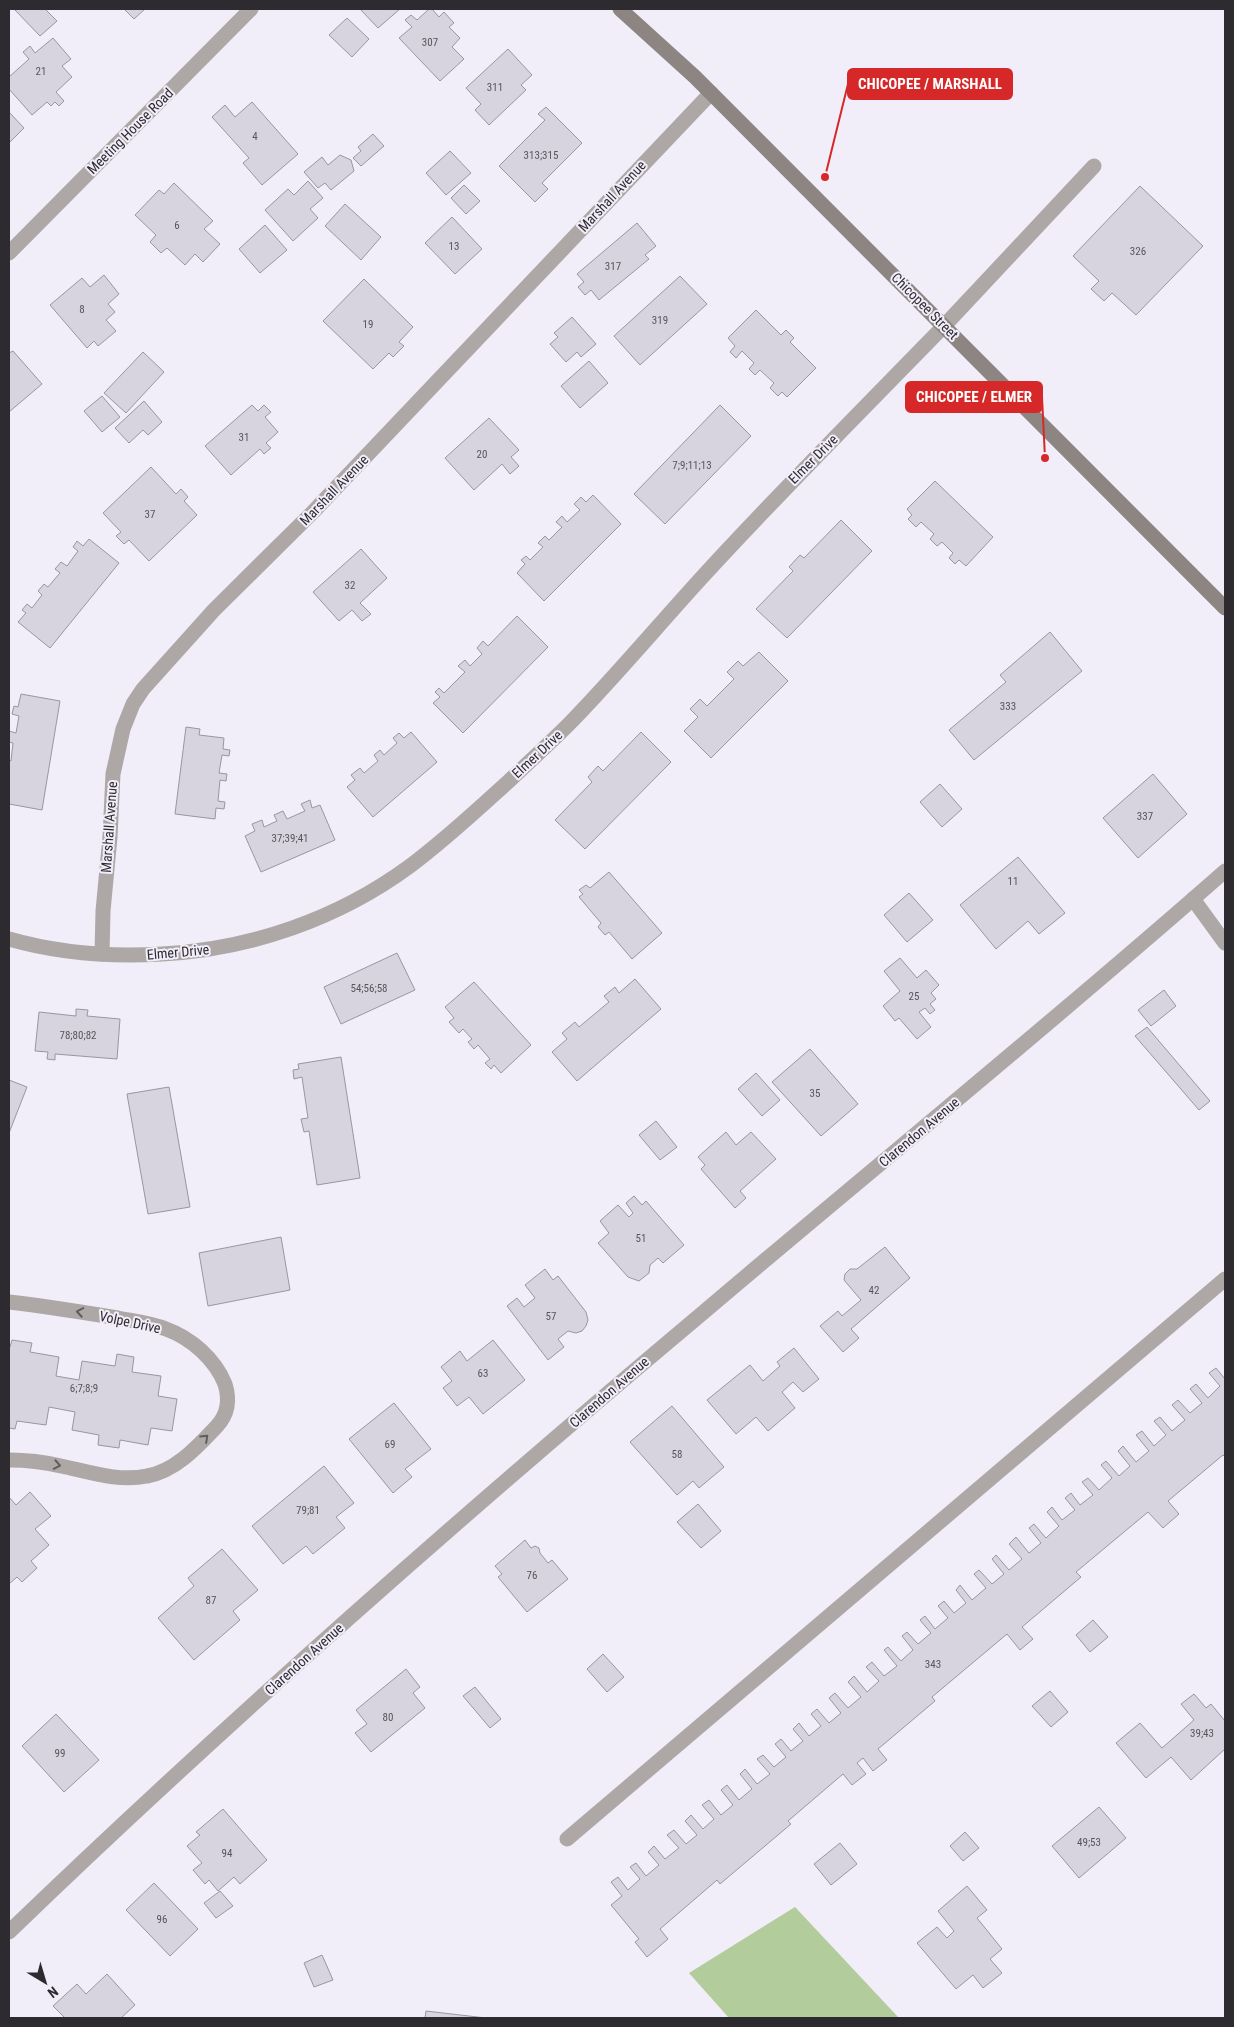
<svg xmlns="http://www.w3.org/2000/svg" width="1234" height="2027" viewBox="0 0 1234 2027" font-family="'Roboto Condensed',sans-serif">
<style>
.forest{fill:#b2cc9b}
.building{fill:#d7d3df;stroke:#9a96a1}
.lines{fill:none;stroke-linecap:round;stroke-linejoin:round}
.lane{stroke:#ada8a5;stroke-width:15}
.street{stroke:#ada8a5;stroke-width:15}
.secondary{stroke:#8d8581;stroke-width:15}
.oneway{stroke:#605d5f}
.labels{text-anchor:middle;stroke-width:4;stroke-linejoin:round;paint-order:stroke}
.number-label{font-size:11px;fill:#58555c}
.street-label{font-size:14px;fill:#2d2b30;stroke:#f1edf9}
.leader{fill:none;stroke:#d62828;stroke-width:2}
.callout-dot{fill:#d62828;stroke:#f1edf9;stroke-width:2}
.callout{fill:#d62828;stroke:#d62828;stroke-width:2}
.callout-label{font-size:15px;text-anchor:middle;font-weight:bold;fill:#fff}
</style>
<rect width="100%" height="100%" fill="#f1edf9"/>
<path class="forest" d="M795,1907L899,2018H729L689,1973Z"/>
<g class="building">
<path d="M14,9H45L57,21L40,36Z"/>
<path d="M124,9H145L134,19Z"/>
<path d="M360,9H400L378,28Z"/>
<path d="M429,9H432L439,17L444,12L454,23L449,27L460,38L452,47L464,59L440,81L399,38L412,27L405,20L411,15L417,20Z"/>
<path d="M347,18L369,39L352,57L329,35Z"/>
<path d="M53,38L71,59L62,66L72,77L56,92L64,101L59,106L55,102L51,106L47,102L32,115L9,89V77L29,59L23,52L30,46L35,53Z"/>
<path d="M508,49L532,75L521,85L526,90L489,125L475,110L481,104L466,88Z"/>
<path d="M252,102L298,154L262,185L243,163L249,158L212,117L225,105L235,117Z"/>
<path d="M546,107L582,143L542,183L548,189L535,202L499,166L545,120L538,114Z"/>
<path d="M9,112L24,128L9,143Z"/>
<path d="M373,134L384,146L361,166L353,158L361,151L358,147Z"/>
<path d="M450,151L471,173L446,195L426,173Z"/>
<path d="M340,155L351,160L354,171L331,190L325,183L318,188L304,172L322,157L328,165Z"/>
<path d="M308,181L323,198L310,209L318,218L293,241L265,210L288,189L294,195Z"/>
<path d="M174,183L213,221L204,229L220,244L203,262L195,254L185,265L167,248L161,253L150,242L156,235L135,215L159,190L164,194Z"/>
<path d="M464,185L480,201L466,214L451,198Z"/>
<path d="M1140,186L1203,246L1136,315L1112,293L1104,301L1091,289L1099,281L1073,256Z"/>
<path d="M345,204L381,237L361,260L325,226Z"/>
<path d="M452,217L482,249L455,274L425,243Z"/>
<path d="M637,223L656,246L645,255L649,259L599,300L591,290L585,295L578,287L584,282L577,274Z"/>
<path d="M265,225L287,250L260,273L239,249Z"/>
<path d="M104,275L119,294L108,304L115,312L106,320L116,331L98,346L94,341L87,348L50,305L82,278L90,287Z"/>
<path d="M680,276L707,304L640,365L614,336Z"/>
<path d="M364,279L413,327L399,342L404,346L393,357L389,353L373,369L323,321Z"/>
<path d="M756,310L781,335L786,330L794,338L790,342L816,368L787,397L782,392L778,396L770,388L774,383L760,370L755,375L749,369L754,363L742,351L736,358L730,352L735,346L728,338Z"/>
<path d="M572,317L596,344L581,357L577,352L566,362L550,344L558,337L554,333Z"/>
<path d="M13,351L42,384L9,412V353Z"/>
<path d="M143,352L164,372L126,413L104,393Z"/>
<path d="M589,361L608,383L580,408L561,386Z"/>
<path d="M102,396L120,417L102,432L84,411Z"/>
<path d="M144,401L162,422L148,435L143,430L129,443L115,428Z"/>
<path d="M252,405L258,411L264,405L271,412L265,417L278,432L266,443L271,448L264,454L260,449L231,475L205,446Z"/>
<path d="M720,405L751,436L665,524L634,494Z"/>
<path d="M489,418L519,450L511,457L519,466L510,474L502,464L474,490L445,458Z"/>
<path d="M151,467L176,494L181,489L188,497L184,501L197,515L149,561L129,540L124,544L116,536L121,532L103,513Z"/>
<path d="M935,481L993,537L966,566L959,560L955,564L949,558L953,553L942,542L937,546L930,539L934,534L921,522L916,527L908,519L912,515L907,509Z"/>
<path d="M593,495L621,524L544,601L517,573L525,564L521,560L526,556L530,560L543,547L538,543L545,536L549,540L562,527L556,522L562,516L567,522L580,510L574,504L581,497L586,502Z"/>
<path d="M841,520L872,551L787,638L756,609L793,571L789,567L800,555L804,558Z"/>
<path d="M89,539L119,563L50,648L18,622L26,613L22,610L27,604L32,608L42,595L38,591L44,584L48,587L60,573L55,569L61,562L67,566L78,551L73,547L77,541L83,546Z"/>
<path d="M361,549L387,578L360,603L371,614L362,621L352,610L339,621L313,592Z"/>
<path d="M517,616L548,647L463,733L433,703L440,697L435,692L439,688L444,693L465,672L458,666L465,660L470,666L482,654L477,648L483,641L488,646Z"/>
<path d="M1050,632L1082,671L974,760L949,730L1006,682L1000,675Z"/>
<path d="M759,652L788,681L711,758L684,731L698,717L690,709L700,699L707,706L734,679L727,672L738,661L743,666Z"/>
<path d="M21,694L60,701L42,810L9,804V760L11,761L13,743L9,742V731L16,733L19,716L12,714L14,706L18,707Z"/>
<path d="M186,727L200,729L199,735L224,738L223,749L230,750L229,756L222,755L219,773L227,774L226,781L220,780L218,801L225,802L224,809L216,808L215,819L175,814Z"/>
<path d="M411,732L437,762L373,817L347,787L355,780L351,775L360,768L364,773L378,761L374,755L380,750L384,755L397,743L393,738L399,733L404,738Z"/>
<path d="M641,732L671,762L585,849L555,820L592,782L588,777L598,766L603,771Z"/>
<path d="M1153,774L1187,814L1138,858L1103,818Z"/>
<path d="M940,784L962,809L942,827L920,802Z"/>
<path d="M310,800L312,808L320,805L335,840L261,872L245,836L255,831L252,824L262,820L264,827L277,821L274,815L283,811L287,819L305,811L301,804Z"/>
<path d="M1018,857L1065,913L1039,934L1028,921L996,949L960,905Z"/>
<path d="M609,872L662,933L632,959L609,932L605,935L598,927L601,923L579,897L583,894L579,890L586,885L590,888Z"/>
<path d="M909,893L933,920L907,942L884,915Z"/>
<path d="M397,953L415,990L341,1024L324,987Z"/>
<path d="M900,958L917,978L926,970L939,985L931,993L936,999L930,1004L935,1010L930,1014L925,1008L919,1012L931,1027L917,1039L899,1018L895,1021L883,1006L900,991L884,971Z"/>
<path d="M635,979L661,1009L577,1081L552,1052L567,1039L562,1033L575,1022L579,1027L609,1002L604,996L615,987L619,993Z"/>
<path d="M474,982L531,1045L501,1073L494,1065L491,1069L485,1063L490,1059L478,1045L474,1049L468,1042L472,1039L463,1029L459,1033L449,1022L454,1018L445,1007Z"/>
<path d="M1164,990L1176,1006L1151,1026L1138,1010Z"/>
<path d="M76,1009L88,1010L87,1016L120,1019L117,1059L55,1054V1060L47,1059L48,1052L35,1051L39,1012L76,1016Z"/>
<path d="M1147,1027L1210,1101L1199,1110L1135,1036Z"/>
<path d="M810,1049L858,1104L821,1136L772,1082Z"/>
<path d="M341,1057L360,1178L317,1185L309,1131L304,1132L301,1119L308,1118L302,1077L294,1079L293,1070L299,1069L298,1064Z"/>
<path d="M756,1073L780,1100L762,1116L738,1089Z"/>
<path d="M9,1080L27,1087L9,1133Z"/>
<path d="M169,1087L190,1207L148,1214L127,1094Z"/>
<path d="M656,1121L677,1147L660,1160L639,1135Z"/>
<path d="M726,1132L736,1145L751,1132L776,1159L740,1191L746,1198L735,1208L701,1169L705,1165L698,1157Z"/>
<path d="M634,1196L642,1205L646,1201L684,1245L663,1263L658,1258L650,1265L649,1273L639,1281L628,1277L598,1243L609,1233L600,1221L618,1205L629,1217L633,1213L626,1203Z"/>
<path d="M281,1237L290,1290L208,1306L199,1253Z"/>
<path d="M885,1247L910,1278L851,1329L859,1338L843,1352L820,1326L838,1311L842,1316L861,1300L844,1280L845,1274L850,1269H857Z"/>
<path d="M545,1269L553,1280L558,1276L586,1312L588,1320L586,1326L582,1331L576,1333L568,1331L558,1339L564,1347L548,1360L507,1306L517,1298L524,1307L535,1298L525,1285Z"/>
<path d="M12,1340L32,1343L30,1352L59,1357L56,1376L79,1380L82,1361L115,1366L117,1354L134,1357L132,1372L161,1376L158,1396L177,1399L172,1431L151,1428L148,1445L120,1440L119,1448L98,1445L99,1435L72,1430L75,1412L49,1407L46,1425L17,1421L15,1429L9,1428V1346L10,1347Z"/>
<path d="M493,1340L525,1380L483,1414L469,1397L457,1406L443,1388L452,1381L441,1367L460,1351L467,1361Z"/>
<path d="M794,1348L819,1379L803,1392L793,1382L782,1392L795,1408L768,1431L756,1417L736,1434L707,1400L750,1365L763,1381L780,1366L777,1362Z"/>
<path d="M1216,1368L1225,1379V1457L1223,1455L1168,1501L1179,1514L1163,1528L1148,1512L1076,1572L1081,1577L1022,1627L1033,1639L1020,1650L1007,1634L932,1697L935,1701L878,1749L887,1760L873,1771L863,1758L857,1763L866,1774L852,1785L843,1774L788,1821L791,1824L720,1884L717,1880L660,1929L668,1939L647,1957L635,1942L639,1939L611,1905L622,1896L611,1882L618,1877L628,1890L640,1879L630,1867L636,1863L646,1876L659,1865L648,1852L654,1846L665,1859L679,1848L667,1835L674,1830L686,1844L697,1835L685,1821L691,1815L703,1829L714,1819L702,1805L709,1800L721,1815L733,1805L721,1790L727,1785L739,1800L752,1789L740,1774L745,1769L757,1784L770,1774L757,1759L763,1755L774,1767L786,1757L775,1744L781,1739L791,1751L803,1741L793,1729L799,1723L809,1736L821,1726L811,1714L817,1709L829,1723L841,1713L829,1698L835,1693L848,1708L861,1697L848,1682L854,1676L867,1692L879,1681L866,1667L872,1662L884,1676L897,1666L884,1650L888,1647L901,1661L913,1650L902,1636L907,1632L918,1644L931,1633L920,1620L925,1616L935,1629L948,1618L938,1606L944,1601L954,1613L966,1603L956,1590L960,1585L972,1600L986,1588L974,1574L979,1570L992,1584L1004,1574L992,1559L996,1555L1009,1570L1022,1559L1009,1544L1016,1537L1029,1553L1041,1543L1029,1528L1034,1524L1046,1538L1059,1526L1047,1512L1052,1507L1062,1520L1075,1510L1065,1498L1071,1493L1080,1505L1093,1495L1082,1482L1088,1478L1099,1490L1112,1478L1101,1465L1106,1461L1119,1476L1130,1466L1118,1451L1123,1446L1136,1462L1149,1451L1136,1435L1142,1431L1154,1446L1166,1435L1154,1421L1160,1417L1172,1431L1185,1420L1172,1405L1178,1400L1190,1413L1202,1403L1190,1389L1196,1384L1208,1398L1220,1386L1209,1373Z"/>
<path d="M394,1403L431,1449L405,1469L412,1477L393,1493L349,1439Z"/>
<path d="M672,1406L724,1467L699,1488L693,1481L677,1495L630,1442Z"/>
<path d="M324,1466L354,1503L336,1517L345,1528L313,1554L306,1546L283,1564L252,1526Z"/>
<path d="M30,1492L51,1516L35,1529L49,1545L31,1561L37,1568L22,1582L17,1577L9,1584V1497L16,1505Z"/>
<path d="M698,1504L721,1531L701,1548L677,1522Z"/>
<path d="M525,1540L531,1548L535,1546L539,1548L540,1553L548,1563L552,1560L568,1579L527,1612L498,1577L502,1574L495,1566Z"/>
<path d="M222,1549L258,1590L233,1611L240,1620L194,1660L158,1618L194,1586L188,1578Z"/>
<path d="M1093,1620L1108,1637L1090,1652L1076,1635Z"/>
<path d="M603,1654L624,1677L607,1692L587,1669Z"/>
<path d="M406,1669L420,1687L413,1693L425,1708L371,1752L355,1733L367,1724L356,1710Z"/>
<path d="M475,1687L501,1719L490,1728L463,1696Z"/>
<path d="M1050,1691L1068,1712L1051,1727L1032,1706Z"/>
<path d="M1194,1694L1206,1708L1211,1704L1225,1721V1749L1191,1780L1171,1757L1146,1778L1116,1743L1140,1723L1162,1748L1194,1720L1181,1704Z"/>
<path d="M56,1714L99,1760L64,1792L22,1746Z"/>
<path d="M1099,1807L1126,1838L1079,1878L1052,1846Z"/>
<path d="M223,1809L267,1860L240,1884L234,1877L218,1891L209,1880L205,1884L193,1870L202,1863L187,1846L200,1835L196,1832Z"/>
<path d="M965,1832L979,1848L963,1861L950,1846Z"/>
<path d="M840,1843L857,1864L831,1885L814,1864Z"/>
<path d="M154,1883L198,1929L170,1956L126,1910Z"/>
<path d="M967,1886L987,1910L977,1918L1002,1949L990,1959L1002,1973L983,1988L973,1975L956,1989L917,1943L937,1927L947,1938L954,1931L938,1911Z"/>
<path d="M220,1891L233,1906L216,1918L204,1903Z"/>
<path d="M322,1955L333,1980L314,1987L304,1963Z"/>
<path d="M107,1974L135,2005L121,2018H65L53,2006L77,1984L86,1994Z"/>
<path d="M426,2011L486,2018H425Z"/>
</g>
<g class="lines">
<g class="lane">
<path d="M944,326L1094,166"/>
<path d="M1193,899L1225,943"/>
<path d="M567,1839L1225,1279"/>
</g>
<g class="street">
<path d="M9,253L251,9"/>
<path d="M9,939C58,953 111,957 162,954C251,949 338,919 410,866C445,840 477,810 509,781C529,762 550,743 569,724C616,676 660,623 705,574C783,489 864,408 944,326"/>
<path d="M102,954L103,911L110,837L113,774L123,729L133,704L143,689L214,610L313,512L711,93"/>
<path d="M9,1302C45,1306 81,1312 118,1318C133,1321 151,1323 166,1329C191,1338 215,1359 225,1384C230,1400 228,1414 217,1426C198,1446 176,1471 147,1476C118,1482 90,1472 61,1466C44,1462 27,1460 9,1460"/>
<path d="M9,1932C233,1716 467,1511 705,1311C878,1164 1055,1021 1225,871"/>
</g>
<path class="secondary" d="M620,9L695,77L1225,608"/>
</g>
<defs><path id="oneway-chevron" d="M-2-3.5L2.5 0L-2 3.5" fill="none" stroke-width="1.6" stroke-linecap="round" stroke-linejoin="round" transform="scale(1.25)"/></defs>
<g class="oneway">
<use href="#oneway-chevron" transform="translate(80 1312) rotate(-170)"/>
<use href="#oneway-chevron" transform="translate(205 1438) rotate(-43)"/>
<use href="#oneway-chevron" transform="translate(57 1465) rotate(11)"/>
</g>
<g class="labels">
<g class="number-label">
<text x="430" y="46">307</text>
<text x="41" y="75">21</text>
<text x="495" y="91">311</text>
<text x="255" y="140">4</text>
<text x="541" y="159">313;315</text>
<text x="177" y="229">6</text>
<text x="454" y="250">13</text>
<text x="1138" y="255">326</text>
<text x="613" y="270">317</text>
<text x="82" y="313">8</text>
<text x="660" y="324">319</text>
<text x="368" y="328">19</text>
<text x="244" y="441">31</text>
<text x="482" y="458">20</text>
<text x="692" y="469">7;9;11;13</text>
<text x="150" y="518">37</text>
<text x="350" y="589">32</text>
<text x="1008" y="710">333</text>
<text x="1145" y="820">337</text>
<text x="290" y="842">37;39;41</text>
<text x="1013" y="885">11</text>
<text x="369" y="992">54;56;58</text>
<text x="914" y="1000">25</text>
<text x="78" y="1039">78;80;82</text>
<text x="815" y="1097">35</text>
<text x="641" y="1242">51</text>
<text x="874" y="1294">42</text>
<text x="551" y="1320">57</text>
<text x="483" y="1377">63</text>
<text x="84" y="1392">6;7;8;9</text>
<text x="390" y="1448">69</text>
<text x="677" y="1458">58</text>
<text x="308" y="1514">79;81</text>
<text x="532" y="1579">76</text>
<text x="211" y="1604">87</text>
<text x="933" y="1668">343</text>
<text x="388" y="1721">80</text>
<text x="1202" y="1737">39;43</text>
<text x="60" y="1757">99</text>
<text x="1089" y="1846">49;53</text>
<text x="227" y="1857">94</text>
<text x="162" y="1923">96</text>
</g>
<g class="street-label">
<text transform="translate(130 131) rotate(-45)" y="5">Meeting House Road</text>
<text transform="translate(612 196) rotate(-47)" y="5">Marshall Avenue</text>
<text transform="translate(925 306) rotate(45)" y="5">Chicopee Street</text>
<text transform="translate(813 459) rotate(-45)" y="5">Elmer Drive</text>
<text transform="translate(334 490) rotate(-46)" y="5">Marshall Avenue</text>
<text transform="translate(537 754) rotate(-43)" y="5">Elmer Drive</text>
<text transform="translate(109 827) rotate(-86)" y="5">Marshall Avenue</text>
<text transform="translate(178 952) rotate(-5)" y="5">Elmer Drive</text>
<text transform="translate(919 1132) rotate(-40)" y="5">Clarendon Avenue</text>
<text transform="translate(130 1322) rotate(12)" y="5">Volpe Drive</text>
<text transform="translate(609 1392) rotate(-41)" y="5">Clarendon Avenue</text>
<text transform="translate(304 1659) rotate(-42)" y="5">Clarendon Avenue</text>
</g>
</g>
<path class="leader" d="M825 177L848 84M1045 458L1042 397"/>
<g class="callout-dot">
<circle cx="825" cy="177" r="5"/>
<circle cx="1045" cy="458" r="5"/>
</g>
<g class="callout">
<rect x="848" y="69" width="164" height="30" rx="5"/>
<rect x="906" y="382" width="136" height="30" rx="5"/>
</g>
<g class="callout-label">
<text x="930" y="89">CHICOPEE / MARSHALL</text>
<text x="974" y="402">CHICOPEE / ELMER</text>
</g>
<rect width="1234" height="2027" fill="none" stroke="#2d2b30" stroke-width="20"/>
<g transform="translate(45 1982) rotate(142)" stroke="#f1edf9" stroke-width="4" paint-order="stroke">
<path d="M0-4L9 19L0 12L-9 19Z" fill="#2d2b30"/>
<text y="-8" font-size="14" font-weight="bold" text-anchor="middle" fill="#2d2b30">N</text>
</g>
</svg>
